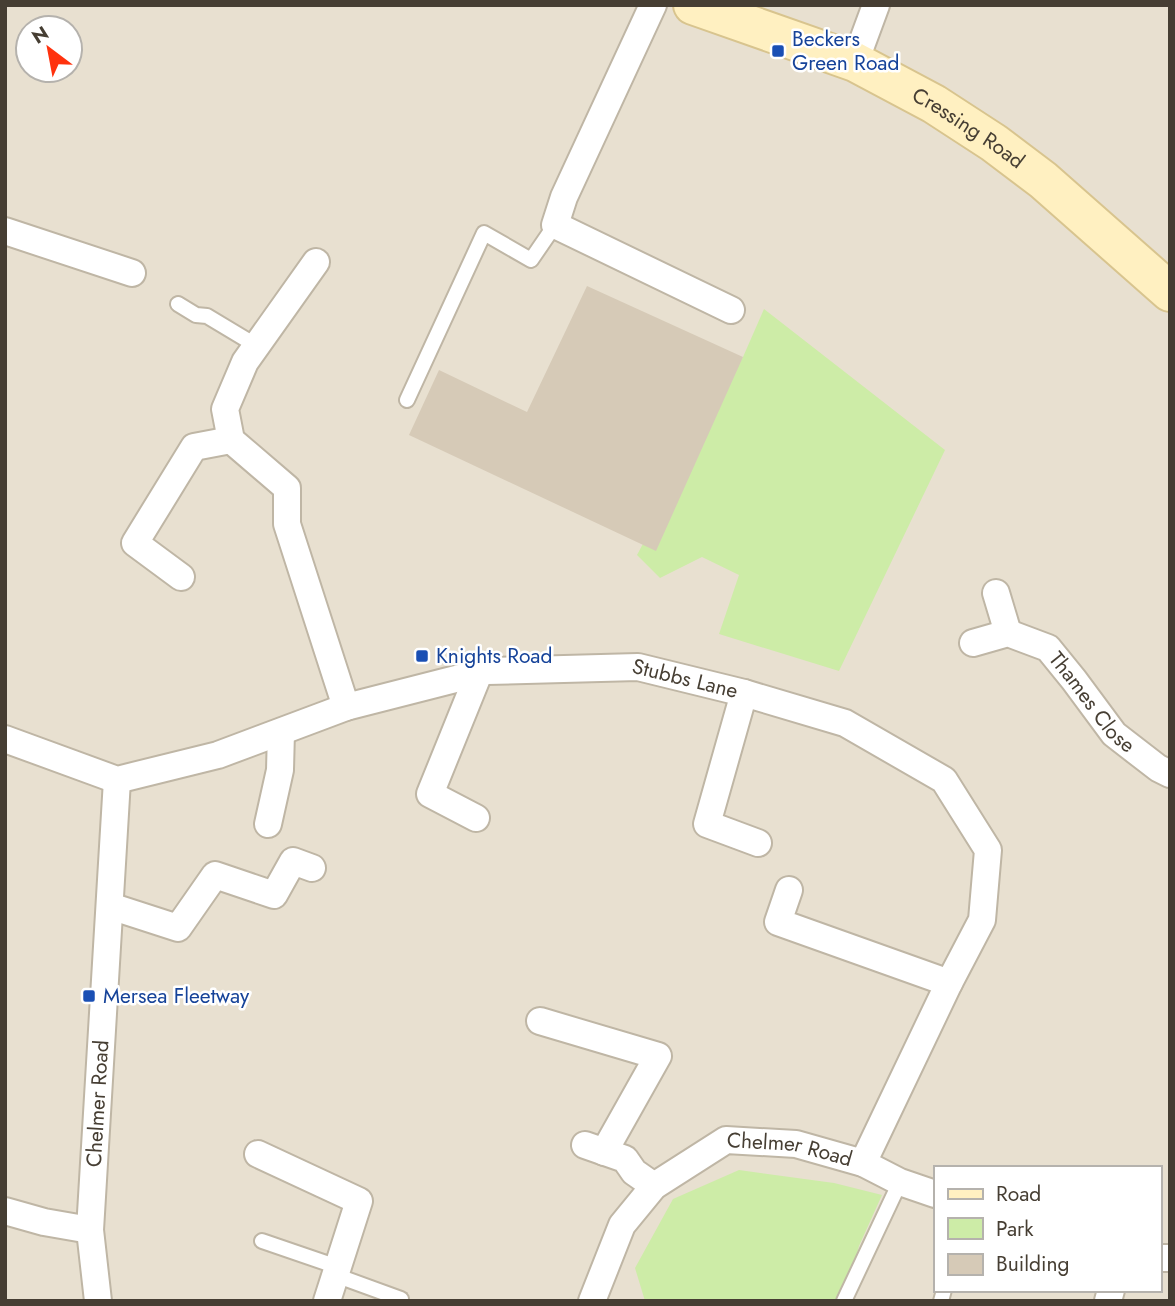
<svg xmlns="http://www.w3.org/2000/svg" width="1175" height="1306" viewBox="0 0 1175 1306" font-family="Jost,sans-serif">
<style>
.residential{fill:#e8e0d0;fill-rule:evenodd}
.green{fill:#cdeca7}
.building{fill:#d6cab7}
.lines{fill:none;stroke-linecap:round;stroke-linejoin:round}
.lane-casing{stroke:#bfb6a5;stroke-width:18}
.street-casing{stroke:#bfb6a5;stroke-width:30}
.secondary-casing{stroke:#d8c48e;stroke-width:42}
.lane{stroke:#fff;stroke-width:14}
.street{stroke:#fff;stroke-width:26}
.secondary{stroke:#fff0c1;stroke-width:38}
.transit-dot{fill:#1a4fb4;stroke:#fff;stroke-width:2.5}
.labels{text-anchor:middle;stroke-width:5;stroke-linejoin:round;paint-order:stroke}
.transit-label{font-size:21px;fill:#164399;stroke:#fff;text-anchor:start}
.street-label{font-size:21px;fill:#463e33;stroke:#fff}
</style>
<rect width="100%" height="100%" fill="#f3eee3"/>
<path class="residential" d="M5,5H1170V1301H5ZM28,28H70V70H28ZM935,1168H1159V1290H935Z"/>
<g class="green">
<path d="M764,309L945,450L839,671L719,634L739,575L702,557L660,578L637,555L743,357Z"/>
<path d="M739,1170L834,1183L882,1195L859,1246L845,1301H645L635,1268L673,1199Z"/>
</g>
<path class="building" d="M587,286L743,357L656,551L409,435L439,370L527,412Z"/>
<g class="lines">
<g class="lane-casing">
<g id="lane">
<path d="M178,304L196,315L207,316L257,346"/>
<path d="M407,400L484,233L531,260L555,225"/>
<path d="M262,1241L338,1267"/>
<path d="M335,1275L401,1299"/>
<path d="M844,1301L900,1182"/>
<path d="M941,1301L944,1290"/>
</g>
</g>
<g class="street-casing">
<g id="street">
<path d="M653,5L564,197L555,225L731,310"/>
<path d="M855,62L876,5"/>
<path d="M5,231L132,273"/>
<path d="M316,262L245,362L225,409L231,440L287,488V524L346,707"/>
<path d="M181,577L135,543L194,447L231,440"/>
<path d="M996,593L1008,633"/>
<path id="s1" d="M973,643L1008,633L1048,648L1074,680L1114,734L1158,768L1170,774"/>
<path d="M744,693L707,824L758,843"/>
<path id="s2" d="M5,739L117,780L218,755L346,707L487,671L638,667L744,693L845,723L944,780L988,850L982,920L949,983L863,1163"/>
<path d="M476,818L430,794L479,673"/>
<path d="M268,824L280,770L281,732"/>
<path d="M789,890L778,922L949,983"/>
<path d="M110,906L178,928L215,875L274,895L293,861L312,868"/>
<path d="M540,1021L658,1056L604,1152"/>
<path d="M585,1145L625,1159L634,1172L654,1186"/>
<path d="M258,1154L359,1201L327,1301"/>
<path d="M5,1211L44,1222L90,1230"/>
<path d="M1159,1258H1170"/>
<path id="s3" d="M98,1301L90,1230L117,780"/>
<path id="s4" d="M592,1301L622,1225L654,1186L726,1140L796,1144L863,1163L900,1182L935,1194"/>
<path d="M1108,1301L1111,1290"/>
</g>
</g>
<g class="secondary-casing">
<g id="secondary">
<path id="s5" d="M693,5L855,62L934,104L994,143L1043,180L1170,292"/>
</g>
</g>
<use href="#lane" class="lane"/>
<use href="#street" class="street"/>
<use href="#secondary" class="secondary"/>
</g>
<g class="transit-dot">
<rect x="771" y="44" width="14" height="14" rx="3.5"/>
<rect x="415" y="649" width="14" height="14" rx="3.5"/>
<rect x="82" y="989" width="14" height="14" rx="3.5"/>
</g>
<g class="labels">
<g class="transit-label">
<text x="792" y="46">Beckers<tspan x="792" dy="24">Green Road</tspan></text>
<text x="436" y="663">Knights Road</text>
<text x="103" y="1003">Mersea Fleetway</text>
</g>
<g class="street-label">
<text dy="7" stroke="none"><textPath href="#s5" startOffset="303">Cressing Road</textPath></text>
<text dy="7" stroke="none"><textPath href="#s2" startOffset="705">Stubbs Lane</textPath></text>
<text dy="7" stroke="none"><textPath href="#s1" startOffset="149">Thames Close</textPath></text>
<text dy="7" stroke="none"><textPath href="#s3" startOffset="198">Chelmer Road</textPath></text>
<text dy="7" stroke="none"><textPath href="#s4" startOffset="282">Chelmer Road</textPath></text>
</g>
</g>
<rect width="1175" height="1306" fill="none" stroke="#463e33" stroke-width="14"/>
<rect x="934" y="1166" width="228" height="126" fill="#ffffff" stroke="#b5b2ad" stroke-width="2"/>
<rect x="948" y="1189" width="35" height="10" fill="#fff0c1" stroke="#b5b2ad" stroke-width="2"/>
<text x="996" y="1201" font-size="21" fill="#463e33">Road</text>
<rect x="948" y="1218" width="35" height="21" fill="#cdeca7" stroke="#b5b2ad" stroke-width="2"/>
<text x="996" y="1236" font-size="21" fill="#463e33">Park</text>
<rect x="948" y="1254" width="35" height="21" fill="#d6cab7" stroke="#b5b2ad" stroke-width="2"/>
<text x="996" y="1271" font-size="21" fill="#463e33">Building</text>
<g transform="translate(49 49) rotate(328)"><circle r="33" fill="#ffffff" stroke="#b5b2ad" stroke-width="2"/>
<path d="M0-5L12 26L0 18L-12 26Z" fill="#ff320e"/>
<text y="-10" font-size="19" font-weight="bold" text-anchor="middle" fill="#463e33">N</text>
</g>
</svg>
